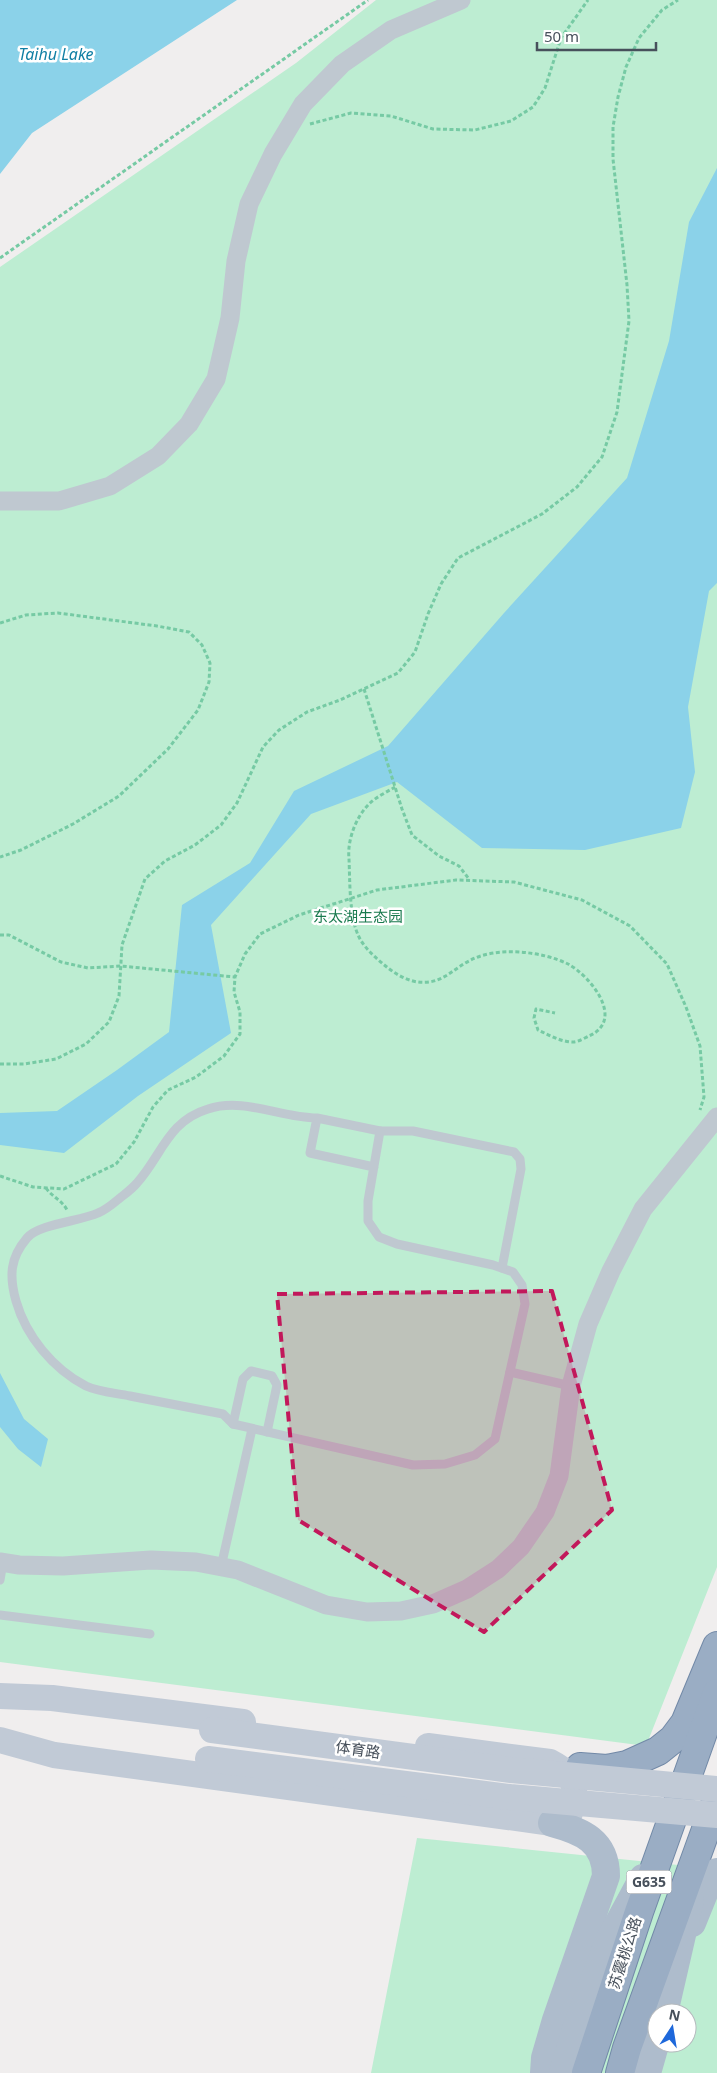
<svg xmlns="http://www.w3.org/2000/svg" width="717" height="2073" viewBox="0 0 717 2073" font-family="'Noto Sans','Noto Sans SC',sans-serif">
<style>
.green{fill:#bdedd2;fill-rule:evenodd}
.water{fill:#8bd2e9}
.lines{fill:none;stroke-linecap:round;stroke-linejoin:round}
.trunk-casing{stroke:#7289a7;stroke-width:30}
.path{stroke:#76caa4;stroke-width:3;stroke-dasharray:4 2.5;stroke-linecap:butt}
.service{stroke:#bfc8d0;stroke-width:9}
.minor{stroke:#bfc8d0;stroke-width:19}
.secondary{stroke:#c1cad6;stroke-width:26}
.primary{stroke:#aebccc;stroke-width:28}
.trunk{stroke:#9aadc4;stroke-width:28}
.secondary-bridge{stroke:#c1cad6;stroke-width:26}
.marked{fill:#c2185b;fill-opacity:0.2;stroke:#c2185b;stroke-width:4;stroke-dasharray:10 6;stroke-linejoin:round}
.labels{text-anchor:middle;stroke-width:5;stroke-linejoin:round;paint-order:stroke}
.shield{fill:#fff;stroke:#7e848c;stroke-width:1}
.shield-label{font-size:14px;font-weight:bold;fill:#47505b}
.park-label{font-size:15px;fill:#197a4e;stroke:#fff}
.street-label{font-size:15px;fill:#47505b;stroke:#fff}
.water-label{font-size:16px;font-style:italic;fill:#107fa4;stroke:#fff}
</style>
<rect width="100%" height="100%" fill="#f0eeee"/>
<g class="green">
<path d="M376,0H717V1567L646,1746L0,1662V267L296,63Z"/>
<path d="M417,1838L717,1869V2073H371ZM657,2013H687V2043H657Z"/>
</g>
<g class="water">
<path d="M0,0H237L32,133L0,174Z"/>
<path d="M717,168V583L709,591L688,707L695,772L681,828L585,850L482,848L397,782L311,814L211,925L231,1033L138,1096L64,1153L0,1145V1113L57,1111L117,1070L169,1032L182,905L250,863L294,791L388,746L504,613L627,478L669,341L689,222Z"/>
<path d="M0,1373L24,1419L48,1439L41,1467L18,1449L0,1427Z"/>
</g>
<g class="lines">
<g class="trunk-casing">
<g id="trunk">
<path d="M580,1767L607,1769L627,1765L658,1751L673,1739L685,1723L717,1646"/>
<path d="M586,2073L639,1912L717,1693"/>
<path d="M620,2073L627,2048L717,1799"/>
</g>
</g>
<g class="path">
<path d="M310,124L351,113L391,116L433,129L475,130L511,121L533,107L545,88L561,38L588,0"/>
<path d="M0,258L368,0"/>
<path d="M0,623L26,615L58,613L157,626L189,632L202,645L210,663L209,682L198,710L168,749L119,796L73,824L21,850L0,857"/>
<path d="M364,689L402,809L412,835L439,856L459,866L469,879"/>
<path d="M395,787C387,792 376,797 369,804C356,817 347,840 349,859C350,881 349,917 359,937C365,949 377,959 388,968C400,977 413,984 429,982C445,980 455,968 469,961C495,946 542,951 568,964C589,975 625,1018 591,1035C586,1037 579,1042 573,1042C561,1042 549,1035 538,1030L534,1018L536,1009L555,1013"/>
<path d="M0,935H9L61,962L88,968L121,966L235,977"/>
<path d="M0,1064H24L56,1059L86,1044L109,1022L119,996L122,945L145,879L165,861L195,845L221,825L237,803L263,747L279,730L307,712L340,700L398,673L415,652L428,614L441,584L458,558L542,514L577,487L602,457L617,412L629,321L627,285L613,159V127L618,97L626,67L639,38L662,10L678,0"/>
<path d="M0,1176L33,1187L64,1189L116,1164L134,1142L153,1107L168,1090L196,1077L224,1056L240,1034V1012L234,992L235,977L245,954L260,934L299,915L377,890L456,880L514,882L582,900L630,926L667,964L686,1007L700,1046L704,1097L700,1110"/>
<path d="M46,1188C52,1197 62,1200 67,1210"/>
</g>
<g class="service">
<path d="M317,1118C281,1118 244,1097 208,1109C168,1121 162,1155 137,1183C132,1189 125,1194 120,1198C114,1203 106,1210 98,1213C81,1221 39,1224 27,1238C10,1258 9,1276 16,1301C26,1336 53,1369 86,1386C99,1392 116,1393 130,1396C161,1402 192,1408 223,1414L233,1424L413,1465L445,1464L475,1455L495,1439L525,1304L522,1285L513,1272L493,1265L397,1244L379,1237L368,1221V1201L380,1131L317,1118L310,1153L374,1167"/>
<path d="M380,1131H413L514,1152L520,1159L521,1169L502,1268"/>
<path d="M510,1372L571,1386"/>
<path d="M233,1424L243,1379L251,1371L272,1376L277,1385L267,1432"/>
<path d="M221,1567L252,1429"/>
<path d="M0,1580L3,1562"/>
<path d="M0,1615L150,1634"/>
</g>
<g class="minor">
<path d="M0,501H59L110,486L158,456L189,424L216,379L230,318L236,261L249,204L273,154L303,104L342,64L391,30L461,0"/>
<path d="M0,1562L19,1565L63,1566L151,1560L196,1562L238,1570L326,1605L367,1612L401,1611L433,1604L467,1589L498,1569L521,1547L545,1512L559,1476L571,1386L588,1324L611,1271L643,1209L717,1117"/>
</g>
<g class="secondary">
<path d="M0,1696L52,1698L243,1722"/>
<path d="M0,1740L54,1755L552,1823L570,1813C578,1785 576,1776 550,1762L428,1746"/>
</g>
<g class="primary">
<path d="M692,1923L709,1881L717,1872"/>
<path d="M664,2013L690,1900"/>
<path d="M544,2073L545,2058L556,2020L606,1876C606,1841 582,1831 552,1823"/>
<path d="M563,2073L576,2029L609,1941L643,1878"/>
<path d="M647,2073L657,2038"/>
</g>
<use href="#trunk" class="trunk"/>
<g class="secondary-bridge">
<path d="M212,1730L511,1770L717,1789"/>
<path d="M208,1759L510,1797L717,1815"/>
</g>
</g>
<path class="marked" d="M552,1291L612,1510L484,1632L298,1520L277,1294Z"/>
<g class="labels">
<rect class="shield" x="626.5" y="1870.5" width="45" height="23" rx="4"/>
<g class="shield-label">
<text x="649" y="1887">G635</text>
</g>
<g class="park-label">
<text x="358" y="922">东太湖生态园</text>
</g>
<g class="street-label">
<text transform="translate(358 1750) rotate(8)" y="5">体育路</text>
<text transform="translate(625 1953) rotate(-72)" y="5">苏震桃公路</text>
</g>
<g class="water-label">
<text x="56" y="60">Taihu Lake</text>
</g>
</g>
<g transform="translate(672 2028) rotate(12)"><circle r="24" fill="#ffffff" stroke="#b5b9bd"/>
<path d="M0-4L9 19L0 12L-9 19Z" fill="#1e68db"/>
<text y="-8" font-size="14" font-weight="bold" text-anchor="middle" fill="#47505b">N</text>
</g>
<path d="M537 42v8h119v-8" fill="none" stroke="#47505b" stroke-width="2.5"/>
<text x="544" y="42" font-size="15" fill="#47505b" stroke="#ffffff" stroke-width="4" paint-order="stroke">50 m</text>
</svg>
